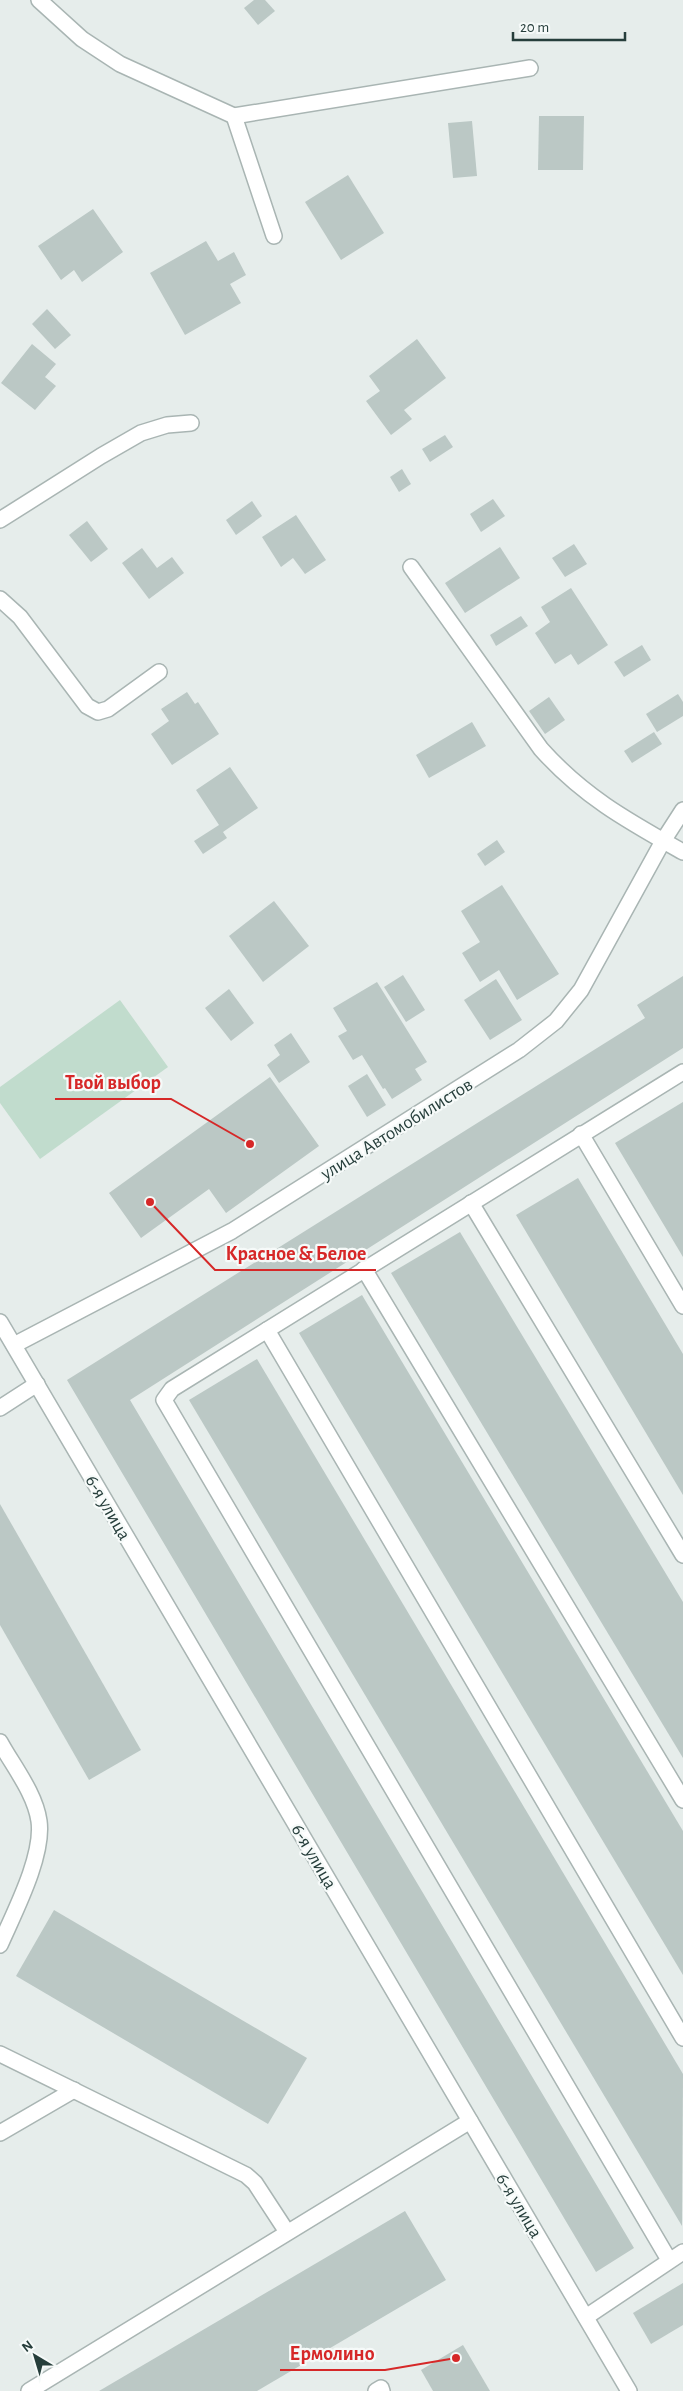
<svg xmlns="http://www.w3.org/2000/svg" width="683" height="2391" viewBox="0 0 683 2391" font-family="'Alegreya Sans',sans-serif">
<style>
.green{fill:#c1dccd}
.building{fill:#bbc8c5}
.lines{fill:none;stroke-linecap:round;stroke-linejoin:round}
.lane-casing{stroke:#a9b5b3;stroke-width:18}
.street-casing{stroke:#a9b5b3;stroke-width:18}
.lane{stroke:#fff;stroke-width:15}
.street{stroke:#fff;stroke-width:15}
.labels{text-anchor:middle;stroke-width:4.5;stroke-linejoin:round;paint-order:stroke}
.street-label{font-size:19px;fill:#263e3b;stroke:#f6faf9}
.leader{fill:none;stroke:#d62828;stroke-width:2}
.callout-dot{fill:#d62828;stroke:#f6faf9;stroke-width:2}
.callout-label{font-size:20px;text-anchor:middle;font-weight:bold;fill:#d62828;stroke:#f6faf9;stroke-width:4.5;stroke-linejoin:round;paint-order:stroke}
</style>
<rect width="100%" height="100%" fill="#e6edeb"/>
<path class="green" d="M120,1000L168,1067L40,1159L0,1103V1087Z"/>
<g class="building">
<path d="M254,0H265L275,11L258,25L244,8Z"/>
<path d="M539,116H584L583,170H538Z"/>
<path d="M472,121L477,176L453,178L448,123Z"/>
<path d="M348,175L384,233L341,260L305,202Z"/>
<path d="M93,209L123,252L82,282L74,270L61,280L38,246Z"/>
<path d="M206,241L218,261L234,252L246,275L230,284L241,303L185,335L150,273Z"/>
<path d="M47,309L71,335L55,349L32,324Z"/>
<path d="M417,339L446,378L404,410L412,419L391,435L366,401L380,391L369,376Z"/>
<path d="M32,344L56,364L45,377L56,386L35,410L1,383Z"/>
<path d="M445,435L453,447L430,462L422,449Z"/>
<path d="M402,469L411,484L399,492L390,477Z"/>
<path d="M493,499L505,516L481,532L470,514Z"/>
<path d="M252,501L262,516L236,535L226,520Z"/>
<path d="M296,515L326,560L305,574L293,558L281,567L262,537Z"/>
<path d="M87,521L108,549L91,562L69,535Z"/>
<path d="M574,544L587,564L565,577L552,558Z"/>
<path d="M500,547L520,578L465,613L445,583Z"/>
<path d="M142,548L157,568L172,557L184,573L149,599L122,563Z"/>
<path d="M571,588L608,645L578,665L571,654L555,664L535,633L550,622L541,607Z"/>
<path d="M521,616L528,626L496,646L490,635Z"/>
<path d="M642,645L651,660L624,677L614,662Z"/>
<path d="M187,692L195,704L198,702L219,734L172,765L151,734L169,721L161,709Z"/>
<path d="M678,694L683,702V716L657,732L646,714Z"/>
<path d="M549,697L565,720L545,734L529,711Z"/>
<path d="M472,722L486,746L429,778L416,755Z"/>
<path d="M654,732L662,744L632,763L624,751Z"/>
<path d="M230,767L258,808L223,832L227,838L203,854L194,841L219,825L196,790Z"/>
<path d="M497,840L505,852L485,866L477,854Z"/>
<path d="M502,885L559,974L517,1000L499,970L480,982L462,953L480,942L461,911Z"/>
<path d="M274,901L309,946L263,982L229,936Z"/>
<path d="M403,975L425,1010L406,1022L384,987Z"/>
<path d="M683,976V1048L130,1400L634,2248L596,2272L67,1380L645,1018L637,1005Z"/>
<path d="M496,979L522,1020L490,1040L464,1000Z"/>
<path d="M377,982L427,1062L415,1069L422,1080L392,1099L385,1088L383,1089L362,1055L353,1060L338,1036L347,1031L333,1008Z"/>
<path d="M229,989L254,1023L231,1041L205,1008Z"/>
<path d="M291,1033L310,1062L279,1083L267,1065L280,1055L274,1045Z"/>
<path d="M367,1074L386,1105L367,1117L348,1086Z"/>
<path d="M270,1077L319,1146L226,1213L209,1189L141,1238L109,1193Z"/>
<path d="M683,1102V1257L615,1143Z"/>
<path d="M578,1178L683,1354V1495L516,1215Z"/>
<path d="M460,1232L683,1602V1758L391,1273Z"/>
<path d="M362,1295L683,1831V1975L299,1333Z"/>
<path d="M257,1359L683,2074L682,2226L189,1400Z"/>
<path d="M0,1504L141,1750L89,1780L0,1625Z"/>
<path d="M54,1910L307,2058L268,2124L16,1976Z"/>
<path d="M405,2211L446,2280L257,2391H99Z"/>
<path d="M683,2283V2325L651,2344L633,2313Z"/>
<path d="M463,2345L490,2391H433L421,2370Z"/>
</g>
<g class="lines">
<g class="lane-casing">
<g id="lane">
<path d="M39,0L82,39L120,64L234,116L530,68"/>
<path d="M234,116L274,236"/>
<path d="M0,520L101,456L141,433L167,425L191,423"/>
<path d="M411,567L541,749C584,797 628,821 683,852"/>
<path d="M0,599L20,617L87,706L98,712L108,709L159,672"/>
<path d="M581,1134L683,1306"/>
<path d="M471,1203L683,1555"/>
<path d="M364,1269L683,1800"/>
<path d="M267,1330L683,2038"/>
<path d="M0,1742C13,1766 35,1793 39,1821C44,1856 14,1913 0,1945"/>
<path d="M0,2054L246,2175L255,2183L287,2232"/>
<path d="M0,2133L74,2090"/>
<path d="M669,2260L164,1400L172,1389L683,1072"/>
<path d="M586,2317L683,2252"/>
<path d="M29,2391L470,2121"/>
<path d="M376,2391L381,2388L382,2391"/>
</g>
</g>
<g class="street-casing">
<g id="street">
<path d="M0,1322L629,2391"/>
<path d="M14,1345L232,1231L519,1050L556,1021L581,990L663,841L683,810"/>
<path d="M0,1408L37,1384"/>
</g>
</g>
<use href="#lane" class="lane"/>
<use href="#street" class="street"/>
</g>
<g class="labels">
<g class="street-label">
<text transform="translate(396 1128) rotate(-32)" y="7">улица Автомобилистов</text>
<text transform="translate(109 1507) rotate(60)" y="7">6-я улица</text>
<text transform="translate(315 1856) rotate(60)" y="7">6-я улица</text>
<text transform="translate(520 2205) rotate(59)" y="7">6-я улица</text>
</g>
</g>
<path class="leader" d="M250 1144L171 1099H55M150 1202L215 1270H376M456 2358L385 2370H280"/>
<g class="callout-dot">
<circle cx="250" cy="1144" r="5"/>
<circle cx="150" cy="1202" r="5"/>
<circle cx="456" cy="2358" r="5"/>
</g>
<g class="callout-label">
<text x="113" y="1089">Твой выбор</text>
<text x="296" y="1260">Красное &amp; Белое</text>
<text x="332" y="2360">Ермолино</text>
</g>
<g transform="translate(35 2356) rotate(322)" stroke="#f6faf9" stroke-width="4" paint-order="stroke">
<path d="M0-4L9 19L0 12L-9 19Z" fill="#263e3b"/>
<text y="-8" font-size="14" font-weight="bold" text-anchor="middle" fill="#263e3b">N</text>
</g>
<path d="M513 32v8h112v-8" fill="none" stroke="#263e3b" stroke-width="2.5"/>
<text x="520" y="32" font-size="15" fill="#263e3b" stroke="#f6faf9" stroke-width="4" paint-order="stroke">20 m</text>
</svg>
